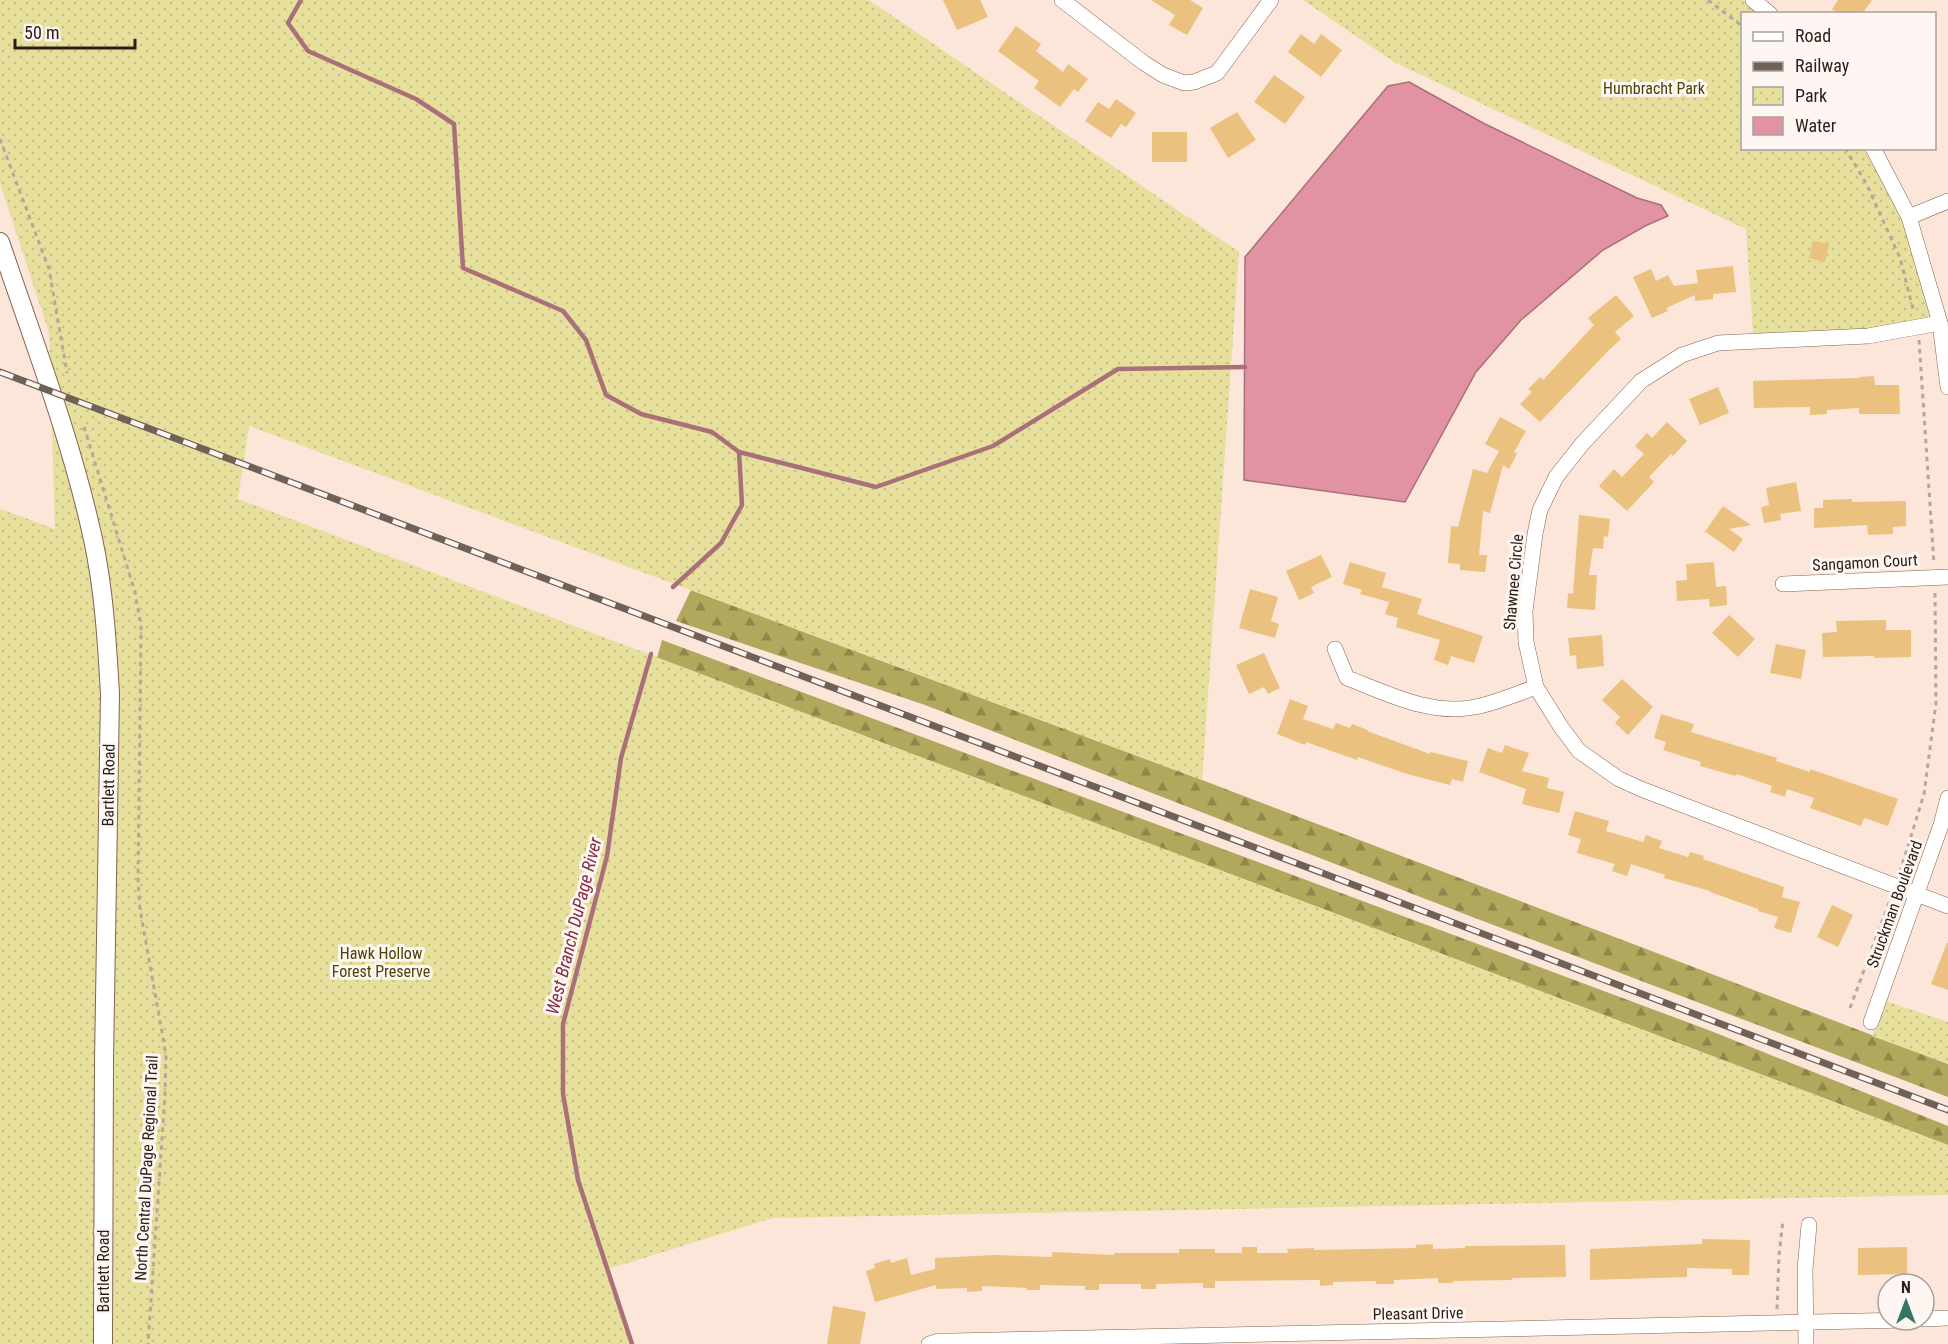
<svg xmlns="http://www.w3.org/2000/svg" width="1948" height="1344" viewBox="0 0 1948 1344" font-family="'Roboto Condensed',sans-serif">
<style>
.forest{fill:url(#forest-firs)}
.park{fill:url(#park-dots)}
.water{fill:#e193a3;stroke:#aa7079;stroke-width:1.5}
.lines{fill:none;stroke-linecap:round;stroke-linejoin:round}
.stream{stroke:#aa7079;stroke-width:4.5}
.building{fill:#eac17e}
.minor-casing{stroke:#81634f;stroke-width:16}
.tertiary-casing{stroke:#81634f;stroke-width:20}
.path{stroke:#b8a69a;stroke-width:3;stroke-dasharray:4.5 4.5;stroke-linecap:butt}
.minor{stroke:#fff;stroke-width:15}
.tertiary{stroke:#fff;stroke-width:18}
.rail-casing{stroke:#706158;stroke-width:7}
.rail{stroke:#fdf6f2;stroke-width:4.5;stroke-dasharray:14;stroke-linecap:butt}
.labels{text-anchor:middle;stroke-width:6;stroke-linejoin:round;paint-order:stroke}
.park-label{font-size:16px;fill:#4b4407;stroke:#fdf6f2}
.street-label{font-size:16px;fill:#2a1e16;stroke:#fdf6f2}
.water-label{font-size:18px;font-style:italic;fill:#872b46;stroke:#fdf6f2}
</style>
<defs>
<pattern id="forest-firs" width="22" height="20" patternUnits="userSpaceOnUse" patternTransform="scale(1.5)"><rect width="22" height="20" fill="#b0a85d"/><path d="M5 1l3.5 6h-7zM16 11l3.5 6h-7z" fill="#8f884c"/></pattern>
<pattern id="park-dots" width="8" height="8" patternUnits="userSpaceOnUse" patternTransform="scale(1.5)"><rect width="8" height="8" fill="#e7e09d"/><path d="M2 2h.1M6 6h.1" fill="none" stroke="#c6c086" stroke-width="1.8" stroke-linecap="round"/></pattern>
</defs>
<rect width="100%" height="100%" fill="#fbe6d9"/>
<g class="forest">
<path d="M691,590L1202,780L1948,1064V1097L1467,915L925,705L676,621Z"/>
<path d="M662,640L1711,1031L1948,1126V1145L657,658Z"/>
</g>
<g class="park">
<path d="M0,0H869L1239,252L1202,780L249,426L238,499L1948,1145V1195L773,1218L608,1269L630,1344H0V509L55,529L49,333L0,183Z"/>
<path d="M1303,0H1744L1762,13L1742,14V148L1864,149L1904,218L1934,319L1873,330L1753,333L1746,229L1394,62Z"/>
<path d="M1886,1001L1948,1022V1064L1872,1036Z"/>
</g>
<path class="water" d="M1409,82L1483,123L1637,198L1661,205L1668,216L1645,226L1603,250L1521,320L1476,372L1405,502L1244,480L1245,257L1388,86Z"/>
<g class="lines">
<g class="stream">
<path d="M301,0L288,23L308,51L416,99L454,124L463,268L563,311L586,340L606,395L641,414L712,432L739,452L742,505L721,543L673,587"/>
<path d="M739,452L876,487L993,446L1118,369L1245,367"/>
<path d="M632,1344L578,1180L563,1094V1024L607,856L621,758L651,654"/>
</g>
</g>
<g class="building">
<path d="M943,0H980L988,17L957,30Z"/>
<path d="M1151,0H1190L1203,8L1187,35L1169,25L1175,15Z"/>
<path d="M1838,0H1872L1862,14H1839L1832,9Z"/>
<path d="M1016,26L1041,44L1036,51L1063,72L1068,64L1088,79L1078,92L1074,89L1060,107L1034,88L1039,81L998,51Z"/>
<path d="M1301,34L1314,44L1321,34L1342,50L1321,77L1288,52Z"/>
<path d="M1274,75L1305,97L1285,124L1254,102Z"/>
<path d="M1116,99L1136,113L1126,127L1121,124L1111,138L1085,121L1098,102L1109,109Z"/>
<path d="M1237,112L1256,140L1228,158L1210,128Z"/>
<rect x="1152" y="132" width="35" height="30"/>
<path d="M1813,241L1829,244L1825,262L1809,258Z"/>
<path d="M1733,266L1736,292L1713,294V299L1695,301V295L1666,308L1668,311L1652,318L1633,277L1651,269L1656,281L1668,275L1674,286L1698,283L1696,270Z"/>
<path d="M1616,295L1634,316L1615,332L1621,339L1608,351L1540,422L1520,404L1532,392L1528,389L1540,377L1543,380L1594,325L1588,318Z"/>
<path d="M1874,376L1875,385H1899L1900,414H1859V408L1827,410V414L1810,415V407L1754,408L1753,381L1859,378V377Z"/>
<path d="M1718,387L1729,413L1700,425L1689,399Z"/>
<path d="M1500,417L1526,431L1514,452L1517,454L1509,469L1503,465L1490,513L1483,511L1479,555H1487L1485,572L1460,570V564L1448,563L1451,526L1458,527L1473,469L1487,473L1499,451L1485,444Z"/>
<path d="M1667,422L1687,441L1673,456L1671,454L1649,477L1654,482L1627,511L1599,486L1614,469L1622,477L1644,454L1635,446L1647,433L1652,438Z"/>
<path d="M1796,482L1801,511L1780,514L1781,520L1764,523L1761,507L1769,505L1766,488Z"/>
<path d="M1852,499V502L1906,501V526L1893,527V534L1868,535L1867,525L1814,528V508H1823V500Z"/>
<path d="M1723,506L1751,525L1729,529L1743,539L1734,552L1706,532L1704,533Z"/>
<path d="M1579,515L1610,519L1608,537L1604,536L1603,549L1593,548L1589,575H1597L1595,610L1567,608L1568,593L1573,594Z"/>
<path d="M1321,555L1332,577L1311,587L1314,593L1299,600L1286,571Z"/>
<path d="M1350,562L1386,573L1382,587L1422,599L1417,614L1483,636L1474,663L1451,656L1448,665L1434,660L1440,640L1396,627L1398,618L1385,614L1389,602L1360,594L1362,590L1343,584Z"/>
<path d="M1714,562L1716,587L1726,586L1727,605L1710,607L1709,599L1677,601L1676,581L1687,580L1686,564Z"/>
<path d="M1250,589L1278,597L1271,621L1279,624L1275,638L1239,628Z"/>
<path d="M1729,615L1755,639L1738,657L1712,633Z"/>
<path d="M1886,620V630H1911V657L1874,658V656L1823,657L1822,633L1837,632L1836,621Z"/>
<path d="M1602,635L1604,666L1577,669L1576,655L1570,656L1568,638Z"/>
<path d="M1776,644L1806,650L1801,679L1770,673Z"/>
<path d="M1264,653L1280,688L1268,694L1264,687L1249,694L1236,665Z"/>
<path d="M1622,679L1653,707L1628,735L1615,723L1620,717L1602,700Z"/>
<path d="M1290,699L1308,706L1303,719L1333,729L1336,723L1350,728L1352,724L1368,730L1367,731L1430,754V752L1468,761L1463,782L1452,779L1450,785L1407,774L1358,757L1357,760L1306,742L1305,745L1277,734Z"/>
<path d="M1661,714L1694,724L1691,732L1757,752L1777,758L1776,761L1810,772V769L1898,799L1888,826L1864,818L1861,826L1810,808L1814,798L1787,789L1785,797L1770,792L1772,786L1737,774L1736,776L1700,766L1701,762L1663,750L1666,742L1654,738Z"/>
<path d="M1505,745L1529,753L1522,771L1549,778L1547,788L1564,792L1559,813L1522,804L1526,789L1479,772L1488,748L1502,753Z"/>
<path d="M1575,811L1609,821L1606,831L1643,842L1646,835L1662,841L1659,848L1688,857L1690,852L1704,856L1703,859L1784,887L1782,897L1800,902L1791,933L1774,928L1778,917L1758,911V909L1710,892V891L1664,878L1665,875L1631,864L1627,876L1612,871L1615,864L1577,853L1581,839L1568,835Z"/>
<path d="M1832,905L1853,915L1838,947L1817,937Z"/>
<path d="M1947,943H1948V990L1931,984Z"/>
<path d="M1702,1239L1750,1240L1749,1275H1732V1269L1687,1268V1277L1590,1280V1249L1702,1244Z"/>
<path d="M1433,1244V1249L1465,1248V1246L1565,1245L1566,1277L1512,1278V1280L1453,1281V1283H1438V1278L1394,1280V1284H1376V1281L1333,1282V1285L1320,1286V1280L1215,1281V1288H1203V1283L1156,1284V1289H1141V1284H1099V1290H1085V1286L1040,1285V1290H1027V1288L982,1286V1291L967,1292V1288L936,1289V1285L875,1302L866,1271L875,1268L874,1264L890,1259L891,1263L907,1258L911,1275L935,1269V1258L995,1255L1052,1257V1252L1114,1255V1253H1179V1249H1215V1253H1242V1247H1257V1253H1288L1287,1249L1314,1248V1250L1416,1248V1245Z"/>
<path d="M1907,1247V1274L1858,1275V1248Z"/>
<path d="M833,1306L866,1312L860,1344H827Z"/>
</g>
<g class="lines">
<g class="minor-casing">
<g id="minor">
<path d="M1062,0L1144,63L1163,75L1184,83L1194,82L1217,73L1271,0"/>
<path d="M1753,0L1770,14"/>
<path d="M1873,148L1909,217L1940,323L1948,387"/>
<path d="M1909,217L1948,201"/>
<path d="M1940,323L1868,336L1718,343L1682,355L1641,381L1582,444L1556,477L1540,510L1535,534L1525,611L1526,642L1536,687L1561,727L1579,751L1619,779L1641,789L1948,906"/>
<path d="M1783,584L1948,577"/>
<path d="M1335,649L1347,678C1387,693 1430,716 1475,707C1496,703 1516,694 1536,687"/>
<path d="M1871,1022L1941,825L1948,798"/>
<path d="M1924,1319L1948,1318"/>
<path d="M929,1344L938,1341H953L1908,1320"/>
<path d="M1806,1344L1805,1269L1809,1225"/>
</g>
</g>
<g class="tertiary-casing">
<path id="tertiary" d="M0,242C33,340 71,438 93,539C104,590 107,642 110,694L104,1061L103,1344"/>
</g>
<g class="path">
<path d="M1708,0L1742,26"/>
<path d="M0,139L49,269L67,373"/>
<path d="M1845,148L1867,185L1900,258L1914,313"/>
<path d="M1919,340L1934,564"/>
<path d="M84,427L135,592L141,626L138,881L140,909L166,1055L165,1095L148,1344"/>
<path d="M1900,872L1924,794L1936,703L1935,592"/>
<path d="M1850,1008L1890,900"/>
<path d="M1777,1309L1779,1255L1783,1220"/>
</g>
<use href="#minor" class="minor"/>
<use href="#tertiary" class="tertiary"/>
<g class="rail-casing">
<path id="rail" d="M0,372L1948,1110"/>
</g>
<use href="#rail" class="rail"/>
</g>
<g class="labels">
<g class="park-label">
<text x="1654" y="94">Humbracht Park</text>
<text x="381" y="959">Hawk Hollow<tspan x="381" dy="18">Forest Preserve</tspan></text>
</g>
<g class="street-label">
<text transform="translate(1865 562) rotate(-3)" y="6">Sangamon Court</text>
<text transform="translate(1513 582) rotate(-85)" y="6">Shawnee Circle</text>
<text transform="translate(108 785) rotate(-89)" y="6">Bartlett Road</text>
<text transform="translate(1894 904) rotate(-70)" y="6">Struckman Boulevard</text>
<text transform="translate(146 1168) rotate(-87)" y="6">North Central DuPage Regional Trail</text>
<text transform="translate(103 1271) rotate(-90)" y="6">Bartlett Road</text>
<text transform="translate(1418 1313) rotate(-1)" y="6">Pleasant Drive</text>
</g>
<g class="water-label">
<text transform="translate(574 926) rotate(-76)" y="6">West Branch DuPage River</text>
</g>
</g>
<rect x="1741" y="12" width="195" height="138" fill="#fdf6f2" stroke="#a9a09a" stroke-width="1.5"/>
<rect x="1753" y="32" width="30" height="9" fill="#ffffff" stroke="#a9a09a" stroke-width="1.5"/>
<text x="1795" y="42" font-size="18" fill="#2a1e16">Road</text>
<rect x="1753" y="62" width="30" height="9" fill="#706158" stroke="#a9a09a" stroke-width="1.5"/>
<text x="1795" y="72" font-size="18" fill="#2a1e16">Railway</text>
<rect x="1753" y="87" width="30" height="18" fill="url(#park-dots)" stroke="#a9a09a" stroke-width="1.5"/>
<text x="1795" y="102" font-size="18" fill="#2a1e16">Park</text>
<rect x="1753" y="117" width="30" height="18" fill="#e193a3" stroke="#a9a09a" stroke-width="1.5"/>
<text x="1795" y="132" font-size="18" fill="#2a1e16">Water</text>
<g transform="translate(1906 1302)"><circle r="28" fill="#fdf6f2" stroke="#a9a09a" stroke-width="1.5"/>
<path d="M0-4.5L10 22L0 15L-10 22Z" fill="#357667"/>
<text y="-9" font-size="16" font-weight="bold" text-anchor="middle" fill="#2a1e16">N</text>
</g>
<path d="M15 39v9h120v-9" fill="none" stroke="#2a1e16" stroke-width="3"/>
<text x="24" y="39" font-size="18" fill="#2a1e16" stroke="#fdf6f2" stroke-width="4.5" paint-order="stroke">50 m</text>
</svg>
